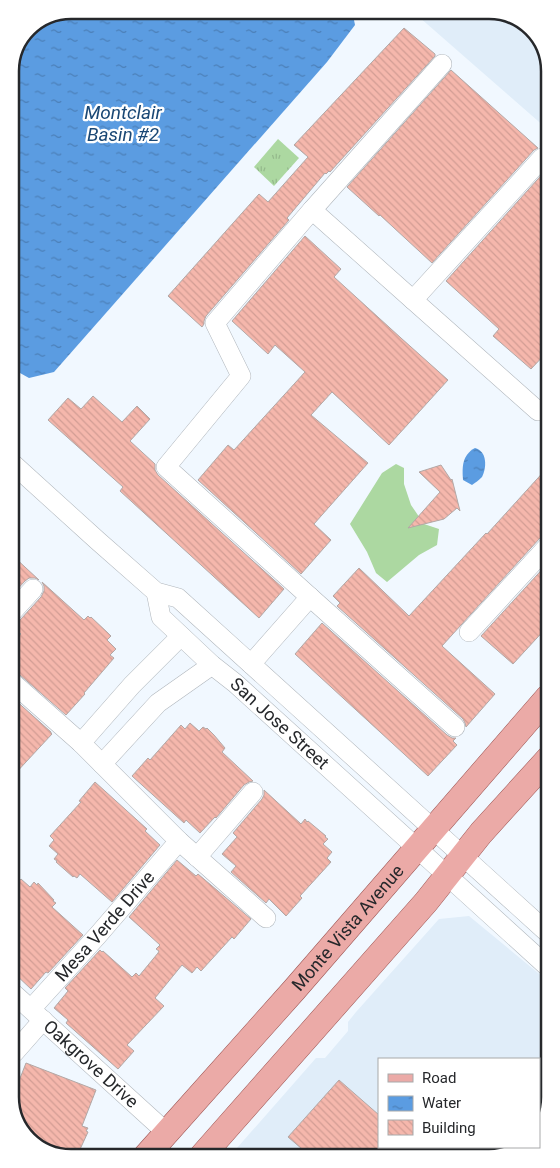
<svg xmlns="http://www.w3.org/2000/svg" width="560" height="1168" viewBox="0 0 560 1168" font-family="Roboto,sans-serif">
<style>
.built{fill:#e0edf9}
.grass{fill:#acd8a1}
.park{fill:url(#park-tufts)}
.water{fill:url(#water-ripples)}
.building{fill:url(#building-back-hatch);stroke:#b2a8a6}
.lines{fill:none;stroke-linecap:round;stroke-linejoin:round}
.minor-casing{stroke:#b0b6bc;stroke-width:20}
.major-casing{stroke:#9d5755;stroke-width:26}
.minor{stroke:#fff;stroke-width:19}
.major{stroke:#ebaaa7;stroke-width:25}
.labels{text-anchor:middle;stroke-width:4.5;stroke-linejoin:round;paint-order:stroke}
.street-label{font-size:18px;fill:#26282b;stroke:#fff}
.water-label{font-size:19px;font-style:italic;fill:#1a4875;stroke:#fff}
.rim{fill:none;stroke:#26282b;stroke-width:2.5}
</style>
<defs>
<pattern id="park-tufts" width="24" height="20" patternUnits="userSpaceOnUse" patternTransform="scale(1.25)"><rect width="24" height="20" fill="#acd8a1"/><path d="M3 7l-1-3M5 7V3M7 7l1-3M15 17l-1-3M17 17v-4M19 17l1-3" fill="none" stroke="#94b98b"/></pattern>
<pattern id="water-ripples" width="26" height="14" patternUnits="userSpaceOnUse" patternTransform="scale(1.25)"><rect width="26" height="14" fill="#5b9ce1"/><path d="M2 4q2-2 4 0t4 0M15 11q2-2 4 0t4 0" fill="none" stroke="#4b7fb7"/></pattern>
<pattern id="building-back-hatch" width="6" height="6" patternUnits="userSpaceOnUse" patternTransform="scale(1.25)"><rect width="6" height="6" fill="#f5b7ac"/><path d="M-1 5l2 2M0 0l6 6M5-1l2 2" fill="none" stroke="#d29d94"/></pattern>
</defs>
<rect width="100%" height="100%" fill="#f1f8ff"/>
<g class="built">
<path d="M411,10H493L526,22L545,48L546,128Z"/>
<path d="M469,916L549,982L550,1097L540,1131L539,1132V1059H379V1147H520L512,1153L230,1156L316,1058H325L348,1031V1022L356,1012L439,919Z"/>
</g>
<path class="grass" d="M396,464L404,468V484L411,505L424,524L439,529L437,545L419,555L387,582L376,573L367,552L350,524L382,473Z"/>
<path class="park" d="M278,139L299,158L274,186L254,167Z"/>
<g class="water">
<path d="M71,10H352L355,25L327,62L54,372L29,378L11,368L10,67L28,28Z"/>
<path d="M475,448C487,451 487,467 482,477C479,480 475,483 472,485L463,480C462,467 462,455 475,448Z"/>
</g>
<g class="building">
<path d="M404,28L435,54V56L330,172L329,171L326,174L325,173L287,218L289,220L206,316L204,321V324L202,327L168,296L259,194L268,202L308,157L294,145Z"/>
<path d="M451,70L538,148L534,150L432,263L380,215L379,216L347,187Z"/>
<path d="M546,170L547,352L531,369L493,336L499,329L446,281Z"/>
<path d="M305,236L341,269L334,277L401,338L448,380L389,445L332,392L311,415L368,463L314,524L331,540L301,574L198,480L228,445L234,450L305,372L275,345L268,354L232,321Z"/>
<path d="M93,396L122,422L137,406L150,419L130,441L155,464V470L158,475L284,589L259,618L120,491L123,487L48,420L68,398L81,409Z"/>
<path d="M441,465L451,480L452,479L460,511L457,508L444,519L408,528L440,492L419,472Z"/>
<path d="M547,468L548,535H544L540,538L442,646L495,694L466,727L465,723L463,719L337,606L340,603L333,596L359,568L409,616L486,533L487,534Z"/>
<path d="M12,555L39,580L35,578H29L25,581L12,595Z"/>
<path d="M548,563V626L513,664L481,636Z"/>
<path d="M42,582L84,620L88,616L90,618L91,617L108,633L111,636L107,640L116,649L110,655L114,658L84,693L85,694L66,715L20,675L13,672L20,663L13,657V642L21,634L12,626V623H16L20,620L41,597L44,591V586Z"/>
<path d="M322,623L447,735L452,738H456L453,741L457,745L428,776L295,654Z"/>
<path d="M13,698L51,732V733L52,734L13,776Z"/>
<path d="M190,723L199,731L203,727L206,729L207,728L214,735L225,748L222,752L253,781L249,782L244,785L216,818L215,817L200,833L186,820L184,823L132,776L148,758L150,760L181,725L185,729Z"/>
<path d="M95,782L147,829L145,831L160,845L112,902L80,874L77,878L74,876L73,877L56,862L57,861L54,859L58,854L49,846L54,840L50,836L81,802L79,801Z"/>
<path d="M264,790L301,824L305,819L307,822L308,821L326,836L325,837L328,839L323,844L332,852L327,858L331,862L300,896L302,898L286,916L269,899L266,903L231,872L236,866L222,854L237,837L233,833L262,799L264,795Z"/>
<path d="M177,860L196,876L198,874L251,919L234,939L232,937L201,971L197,967L192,973L182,965L155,998L164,1006L127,1045L134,1051L118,1069L66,1023L68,1020L54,1008L68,991L65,988L100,950L102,952L103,951L132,977L136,973L139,976L158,953L159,951L156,949L160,945L129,917Z"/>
<path d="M21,879L30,887L34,882L37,885L38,883L54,900L53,901L56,903L52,907L83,935L48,973L46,972L31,989L14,973V887Z"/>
<path d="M26,1063L96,1090L82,1126L88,1128L86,1131L88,1132L76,1158H67L34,1146L15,1120L14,1079L19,1081Z"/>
<path d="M339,1080L379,1115V1155H309L288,1137Z"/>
</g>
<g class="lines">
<g class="minor-casing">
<g id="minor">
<path d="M413,300L312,210L442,64"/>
<path d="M538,411L413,300L542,158"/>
<path d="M12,463L98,541L156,592L178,598L549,934"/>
<path id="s1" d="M156,592L161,617L212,665L235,683L549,968"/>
<path d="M310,597L166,467L241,376L215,323L312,210"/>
<path d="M12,612L33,589"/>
<path d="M469,632L548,546"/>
<path d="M251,664L310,597L455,727"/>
<path d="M13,683L81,743L179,841L266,918"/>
<path d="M81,743L132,685L181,636"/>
<path d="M102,764L158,703L212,665"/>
<path d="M197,857L253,792"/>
<path id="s2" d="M14,994L167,1133"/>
<path id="s3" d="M31,1009L98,935L179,841"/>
<path d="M14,1053L43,1020"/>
</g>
</g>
<g class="major-casing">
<g id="major">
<path id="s4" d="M145,1157L294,990L548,697"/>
<path d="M201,1157L426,902L481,833L549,758"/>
</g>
</g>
<use href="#minor" class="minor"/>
<use href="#major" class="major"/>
</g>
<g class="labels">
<g class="street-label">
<text dy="6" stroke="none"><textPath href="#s1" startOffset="185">San Jose Street</textPath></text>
<text dy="6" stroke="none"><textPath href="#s3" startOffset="111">Mesa Verde Drive</textPath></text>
<text dy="6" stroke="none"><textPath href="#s4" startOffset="306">Monte Vista Avenue</textPath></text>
<text dy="6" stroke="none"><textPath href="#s2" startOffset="104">Oakgrove Drive</textPath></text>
</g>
<g class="water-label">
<text x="123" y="119">Montclair<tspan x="123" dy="22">Basin #2</tspan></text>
</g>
</g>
<path d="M0 0H560V1168H0ZM71 19H489A52 52 0 0 1 541 71V1097A52 52 0 0 1 489 1149H71A52 52 0 0 1 19 1097V71A52 52 0 0 1 71 19Z" fill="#fff" fill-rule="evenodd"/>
<path class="rim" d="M71 19H489A52 52 0 0 1 541 71V1097A52 52 0 0 1 489 1149H71A52 52 0 0 1 19 1097V71A52 52 0 0 1 71 19Z"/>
<rect x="378" y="1058" width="162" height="90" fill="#ffffff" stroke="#a8a9aa"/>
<rect x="388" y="1074" width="25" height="8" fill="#ebaaa7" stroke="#a8a9aa"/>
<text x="422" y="1083" font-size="15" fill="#26282b">Road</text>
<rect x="388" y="1096" width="25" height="15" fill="url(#water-ripples)" stroke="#a8a9aa"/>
<text x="422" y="1108" font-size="15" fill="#26282b">Water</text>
<rect x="388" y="1120" width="25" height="15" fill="url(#building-back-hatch)" stroke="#a8a9aa"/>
<text x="422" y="1133" font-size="15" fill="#26282b">Building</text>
</svg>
